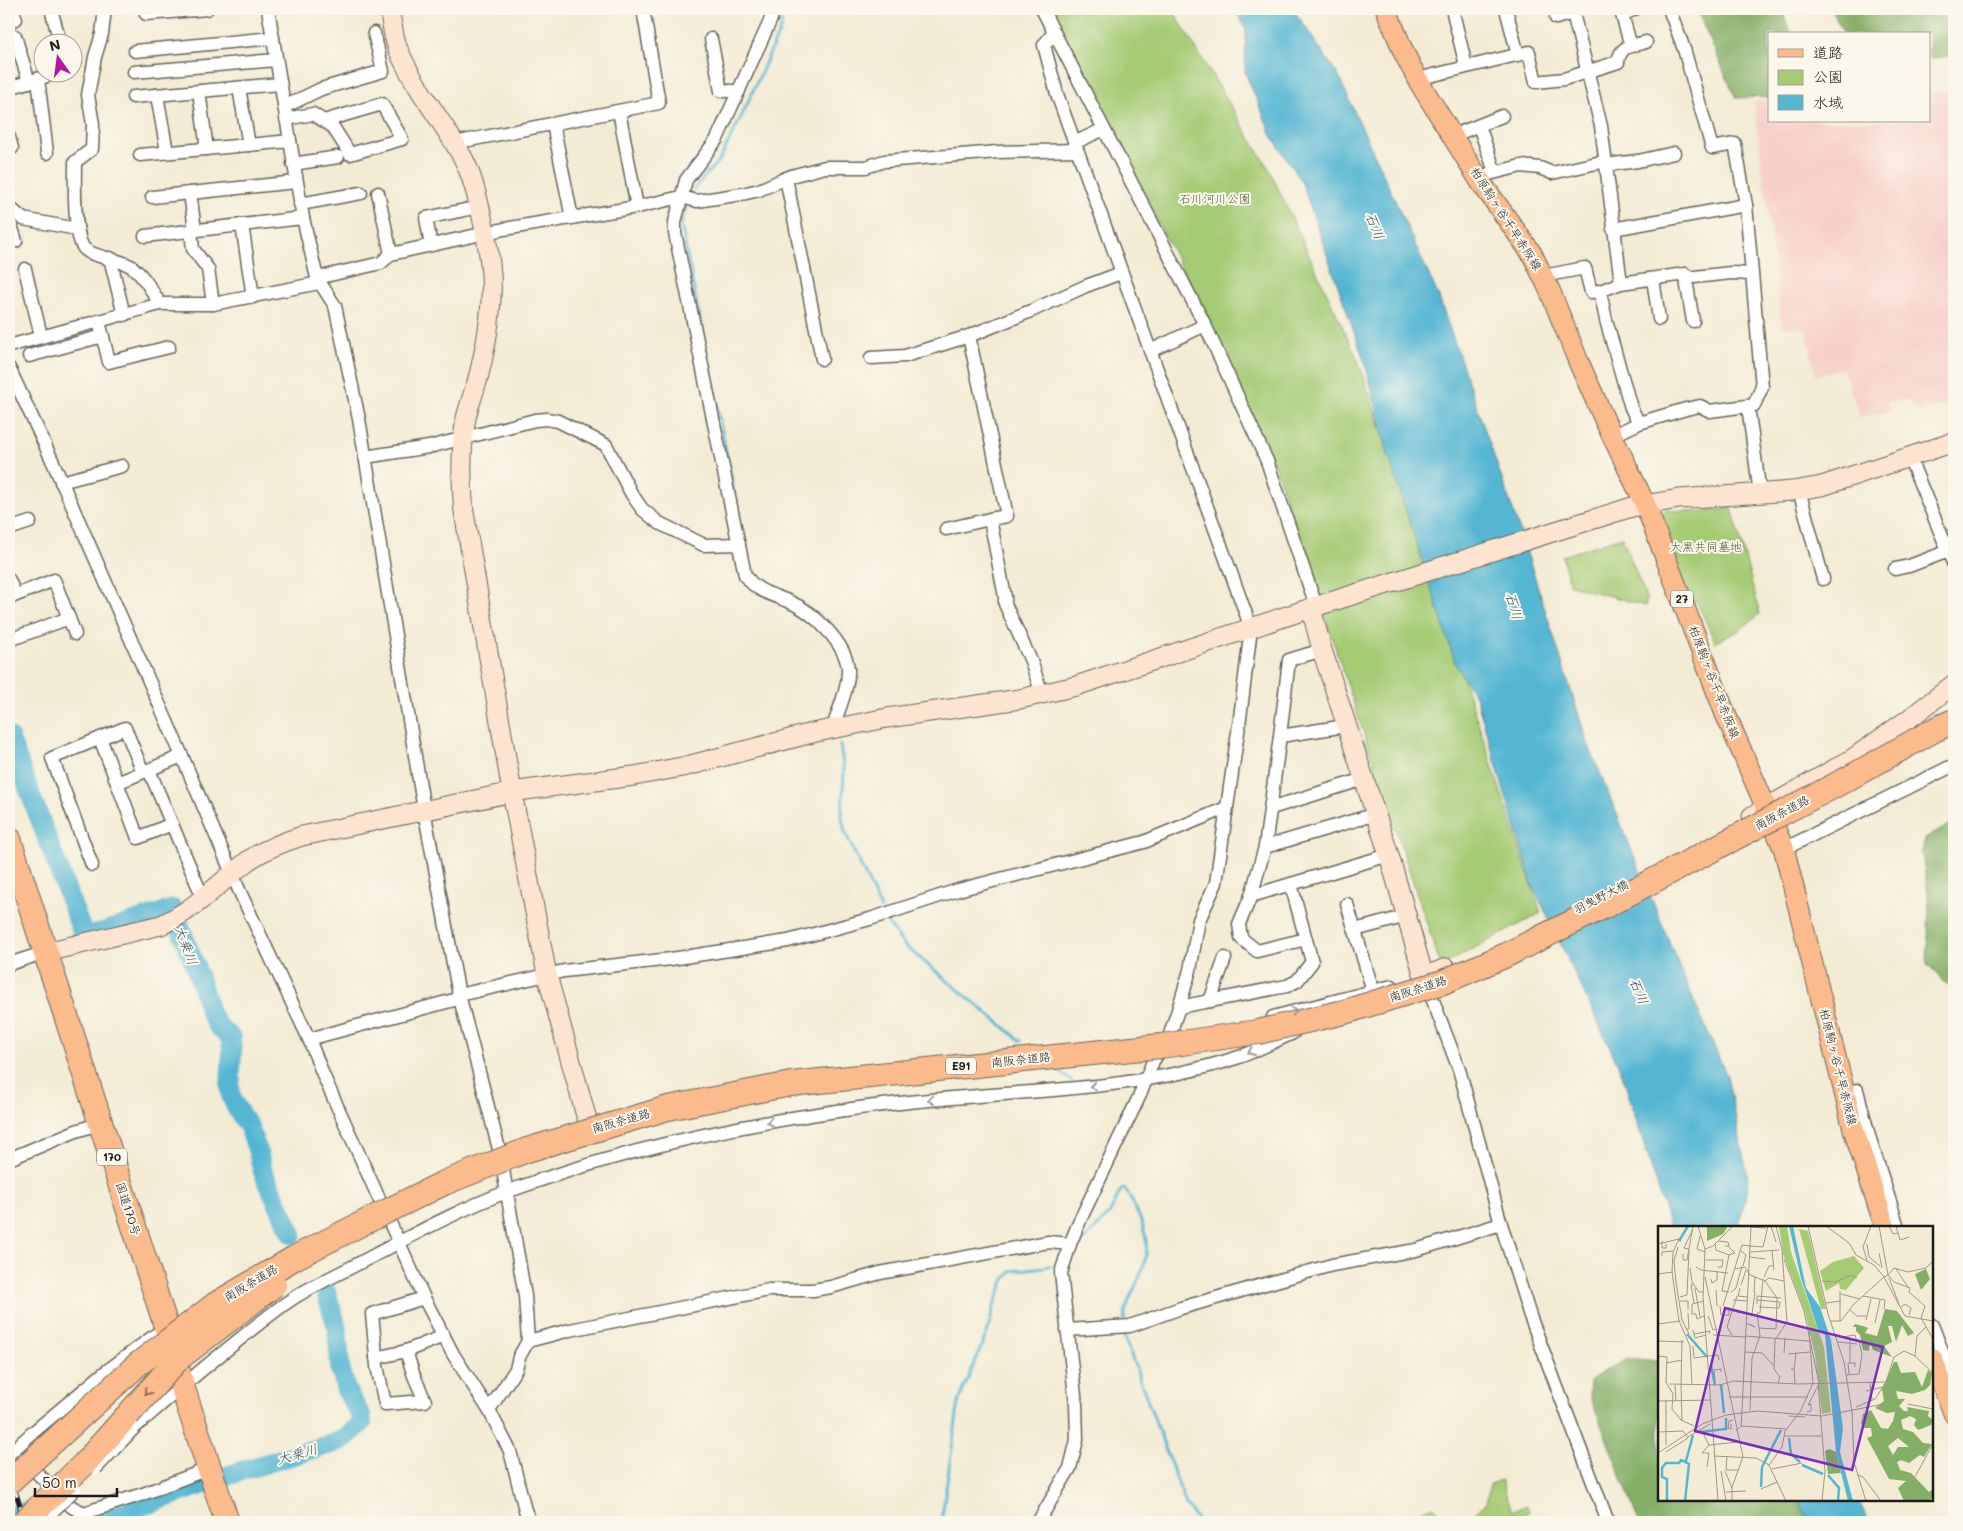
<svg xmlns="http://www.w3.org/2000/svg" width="1963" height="1531" viewBox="0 0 1963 1531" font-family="Mali,'Klee One',sans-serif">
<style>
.built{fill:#f7d0c9}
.green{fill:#a5cb75;stroke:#607448}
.forest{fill:#84af66;stroke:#506641}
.water{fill:#55b6d3;stroke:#386978}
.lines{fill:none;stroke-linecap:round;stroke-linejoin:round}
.stream{stroke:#55b6d3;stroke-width:3}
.river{stroke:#55b6d3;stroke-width:20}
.street-casing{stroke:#67645c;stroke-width:15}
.secondary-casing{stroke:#67645c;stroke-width:21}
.primary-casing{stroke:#67645c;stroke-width:22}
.highway-casing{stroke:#67645c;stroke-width:26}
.street{stroke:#fff;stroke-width:12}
.secondary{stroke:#fde4d1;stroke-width:19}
.primary{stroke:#fbbb8c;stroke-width:20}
.highway{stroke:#fbbb8c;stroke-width:24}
.rail-casing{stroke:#1c1c1c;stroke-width:5}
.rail{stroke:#fbf7ec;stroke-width:3;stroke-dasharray:9;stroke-linecap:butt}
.street-bridge-casing{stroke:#67645c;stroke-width:15;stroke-linecap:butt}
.highway-bridge-casing{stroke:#67645c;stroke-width:26;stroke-linecap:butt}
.street-bridge{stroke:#fff;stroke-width:12}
.highway-bridge{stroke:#fbbb8c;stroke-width:24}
.oneway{stroke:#999}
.oneway2{stroke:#8c6c54}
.labels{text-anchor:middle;stroke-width:4;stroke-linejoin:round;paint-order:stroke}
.shield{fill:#fbf7ec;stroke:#5f5e5a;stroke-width:1}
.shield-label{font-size:11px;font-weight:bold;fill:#1c1c1c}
.park-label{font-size:12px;fill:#4c593b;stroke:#fbf7ec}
.street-label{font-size:12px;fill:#1c1c1c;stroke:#fbf7ec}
.water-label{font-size:14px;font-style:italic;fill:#335a65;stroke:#fbf7ec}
.inset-river{fill:none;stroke:#55b6d3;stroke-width:2.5}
.inset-road{fill:none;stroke:#9d988a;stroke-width:1}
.view{fill:#7b2cbf;fill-opacity:0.15;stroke:#7b2cbf;stroke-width:2.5}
.inset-edge{fill:none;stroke:#1c1c1c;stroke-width:2.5}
</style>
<rect width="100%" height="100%" fill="#fbf7ec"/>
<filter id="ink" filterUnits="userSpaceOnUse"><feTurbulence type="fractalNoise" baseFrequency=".02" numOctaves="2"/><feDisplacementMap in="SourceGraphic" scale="10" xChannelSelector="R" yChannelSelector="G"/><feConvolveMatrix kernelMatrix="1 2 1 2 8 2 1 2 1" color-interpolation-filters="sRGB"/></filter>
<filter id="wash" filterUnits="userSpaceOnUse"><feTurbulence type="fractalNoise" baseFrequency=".0096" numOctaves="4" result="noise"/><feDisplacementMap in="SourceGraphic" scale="20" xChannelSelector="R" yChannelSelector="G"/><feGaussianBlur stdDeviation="1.12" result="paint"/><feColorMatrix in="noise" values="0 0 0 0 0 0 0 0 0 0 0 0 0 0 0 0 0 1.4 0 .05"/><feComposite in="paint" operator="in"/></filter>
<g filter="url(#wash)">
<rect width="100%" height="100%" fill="#f3ebd4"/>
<path class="built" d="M1939,91L1954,95V401L1919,412L1908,400L1887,402L1890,411L1860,417L1843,368L1816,376L1806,329L1782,327L1754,101L1769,100V121H1929V93Z"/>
<g class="green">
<path d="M1047,9H1172L1269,169L1358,360L1541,913L1441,966L1276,469L1195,294Z"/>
<path d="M1732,508L1760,614L1737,632L1715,642L1696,600L1689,602L1659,515L1664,510L1698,512Z"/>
<path d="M1622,537L1646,597V606L1570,585L1562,556Z"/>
<path d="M1501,1480L1512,1511L1527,1506L1529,1512L1520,1515L1521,1518L1512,1522L1509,1514L1488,1522H1483L1482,1520L1478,1521L1475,1512L1486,1503L1490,1484Z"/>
<path d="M1433,1506C1445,1515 1446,1521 1463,1517L1465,1522H1423L1418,1514L1419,1512Z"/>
</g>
<g class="forest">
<path d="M1696,9H1781L1791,34H1769V97L1736,98Z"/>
<path d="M1831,9H1954V56L1929,58V34H1844Z"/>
<path d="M1954,822V991L1927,965L1929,902L1922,852L1925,839Z"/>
<path d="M1627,1358L1659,1361V1500H1797L1811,1522H1639L1589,1394L1590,1380Z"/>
</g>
<g class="water">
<path d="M1235,9H1293L1338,75L1438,295L1519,528L1587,741L1689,990L1727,1076L1749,1183L1738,1227H1670L1621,1071L1533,886L1476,698L1456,665L1389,458L1365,363L1302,183L1272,136L1245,72L1246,30Z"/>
<path d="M1797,1500H1858L1867,1522L1881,1521L1882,1522H1811Z"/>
</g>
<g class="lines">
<g class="stream">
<path d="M693,190L720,159L744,111L781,28L784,9"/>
<path d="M686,208L681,224L739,517"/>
<path d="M840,745L844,769L842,818L845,832L881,909"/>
<path d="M886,921L905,946L1021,1041"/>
<path d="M1056,1069L1072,1081"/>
<path d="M1081,1244C1089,1234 1099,1226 1107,1217C1114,1208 1116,1196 1123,1188C1130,1193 1131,1201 1135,1208C1143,1223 1150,1244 1145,1261C1140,1282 1126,1298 1124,1320"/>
<path d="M1124,1336L1186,1505L1199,1522"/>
<path d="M941,1522L959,1401L988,1330L994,1306L1005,1279L1012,1271L1051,1266"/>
</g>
<g class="river">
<path d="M9,737L83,934L91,936L173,909L196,968L210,1012L216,1024L231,1038L232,1051L230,1087L231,1096L237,1109L249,1127L257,1149L263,1172L292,1234"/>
<path d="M9,1519L27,1511L38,1517"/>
<path d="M97,1522L241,1471L335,1443L345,1438L362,1423L361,1416L346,1390L340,1367L337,1327L326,1292"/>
</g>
</g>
</g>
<g filter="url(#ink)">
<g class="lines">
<g class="street-casing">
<g id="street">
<path d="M12,9L16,19"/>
<path d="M51,9L60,42"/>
<path d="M105,9L102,34L95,57L88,95L93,124L92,149L75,162C75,183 73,231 83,247C90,258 120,258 132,267C144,276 152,291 160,304"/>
<path d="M268,9L303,218L317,278L335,306L359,419L424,810L459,995L500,1153L525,1296L528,1341L519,1357L516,1369L489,1410"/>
<path d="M771,9V19L717,139L686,180L675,222V233L745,575C756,592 772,594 790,602C812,611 846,643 848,669C849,688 838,710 833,728"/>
<path d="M1042,9L1205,325L1267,461L1316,606"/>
<path d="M1452,9L1466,66"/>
<path d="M1506,9L1518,55"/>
<path d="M146,14L207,9"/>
<path d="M1556,18L1569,14L1574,17L1601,126L1621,283"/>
<path d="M15,36L29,82"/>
<path d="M711,39L721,91H739"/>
<path d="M1631,46L1622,15L1635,9"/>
<path d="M135,51L273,38"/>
<path d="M134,72L276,60"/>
<path d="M38,79L47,153"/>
<path d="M1417,79L1529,52L1536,82L1564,79L1618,62C1620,45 1632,46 1646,42"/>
<path d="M9,88L59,72"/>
<path d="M239,88L249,145"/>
<path d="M199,91L207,149"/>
<path d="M157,95L167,152"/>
<path d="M133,97L280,84"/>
<path d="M284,107L321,89L383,71L374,33"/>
<path d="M619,111L637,207"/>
<path d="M286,119L313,114L333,127L350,154L402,139L382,104L324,121"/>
<path d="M553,124L572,218"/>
<path d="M1479,126L1495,172"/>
<path d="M1452,136L1502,116"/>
<path d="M9,137L12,148"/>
<path d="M454,143L659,103L643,9"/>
<path d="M1074,143L1104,129"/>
<path d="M140,155L290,141"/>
<path d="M293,164L338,157"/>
<path d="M1606,165L1638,161L1674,153"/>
<path d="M1477,177L1521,166L1540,168L1552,173L1606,161"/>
<path d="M786,178L822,359"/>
<path d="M190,193L195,230"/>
<path d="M378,193L391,254"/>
<path d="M152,197L296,182"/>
<path d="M300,204L361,193"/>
<path d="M9,207L23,219L77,229"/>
<path d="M9,219L16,241L9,242"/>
<path d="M242,225L253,297"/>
<path d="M1613,229L1746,205"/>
<path d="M191,231L193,249L208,269L213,304"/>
<path d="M145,236L303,218"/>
<path d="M431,245L426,218L479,207"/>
<path d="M110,258L124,315"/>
<path d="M25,269L41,336"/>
<path d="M1543,276L1585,268L1591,292L1600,291"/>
<path d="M317,278L381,263L391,254L504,229L637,207L681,197L697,201L742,194L759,190L791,176L825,167H866L884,161L998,152L1076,150"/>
<path d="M1685,278L1731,273L1752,274"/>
<path d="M1653,279L1659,319"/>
<path d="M99,321L109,362L169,347"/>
<path d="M969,336L1007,516L990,519"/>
<path d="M9,346L160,304H213L319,283"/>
<path d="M1150,351L1205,325"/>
<path d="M29,356L103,336"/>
<path d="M871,358L905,356L969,336L1031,311L1086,286L1121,273"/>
<path d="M9,368L52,460L182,756L239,890L309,1039L324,1077L424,1298L453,1354L489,1410L510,1451L525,1510L530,1522"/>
<path d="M1748,406L1760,494"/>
<path d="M1639,423L1631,408L1606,320L1600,291L1621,283L1685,274L1693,321"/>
<path d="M1612,436L1639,423L1686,409L1700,406L1710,411L1754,405L1762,387L1746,205L1735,144L1712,148L1684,49L1669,9"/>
<path d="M365,457L429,447L535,420L547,419L558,421L606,445L631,493L642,509L659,523L704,545L739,544"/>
<path d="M1909,457L1954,565"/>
<path d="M61,482L122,466"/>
<path d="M1799,490L1823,579"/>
<path d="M9,529L30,522"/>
<path d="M946,529L990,519L1005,597V604L1031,661L1042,694"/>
<path d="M1895,569L1909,566L1954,549"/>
<path d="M9,580L15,595"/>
<path d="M9,598L54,580L75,634"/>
<path d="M9,640L69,618"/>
<path d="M1280,736L1346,726"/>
<path d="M100,738L138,838L172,824"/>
<path d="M149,770L203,898"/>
<path d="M117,783L182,756"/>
<path d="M1271,808L1364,779"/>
<path d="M1265,847L1376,814"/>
<path d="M1784,849L1954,765"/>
<path d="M92,865L52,758L125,728L143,772"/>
<path d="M1291,884L1389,855"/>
<path d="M1251,896L1239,924L1241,938L1257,951L1306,939"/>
<path d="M1347,904L1373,991"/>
<path d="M1355,930L1407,916"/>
<path d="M9,964L46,952"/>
<path d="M1426,982L1459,1069L1501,1224L1530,1316L1608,1522"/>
<path d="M1210,1001L1225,958"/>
<path d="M1179,1007L1287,986L1297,981L1312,962L1291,884L1251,896L1265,847L1280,736L1289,660L1322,650"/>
<path d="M1273,1017L1392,986"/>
<path d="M309,1039L454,1000L459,995L564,971L671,959L788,941L870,919L958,890L1144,842L1226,808"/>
<path d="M1844,1093L1857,1090L1869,1136L1898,1227"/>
<path d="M9,1159L76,1131L101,1123"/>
<path d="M1932,1325L1954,1383"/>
<path d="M1067,1330L1130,1326L1181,1308L1332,1265L1416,1250L1501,1224"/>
<path d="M528,1341L570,1330L769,1290H813L831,1287L880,1273L1048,1242L1070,1244"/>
<path d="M406,1351L414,1376L425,1401L385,1404L377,1366L372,1314L424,1298"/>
<path d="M376,1358L406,1351L444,1336"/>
<path d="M134,1428C166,1400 197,1373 230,1347C251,1330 272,1312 295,1297C318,1283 343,1272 367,1259C413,1235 460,1209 509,1191C635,1145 766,1118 900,1103C1011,1090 1128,1093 1236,1058C1255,1052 1274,1041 1293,1033"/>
<path d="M9,1454L31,1434L104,1373L170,1324"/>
<path d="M26,1462L72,1507L84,1513L143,1494L210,1468"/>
<path d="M1038,1522L1070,1468L1077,1440L1076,1404L1061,1273L1070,1244L1081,1218L1140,1095L1153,1061L1169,1037L1179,1007L1190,970L1199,920L1216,883L1240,718L1251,628L1057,94L1044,45L1054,32"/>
</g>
</g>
<g class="secondary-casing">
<g id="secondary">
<path d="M389,9C392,22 393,36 398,49C415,89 444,122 464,160C477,185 489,245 491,274C493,309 486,348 477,382C473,394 469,406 466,418C460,450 461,480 464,512L512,792L547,975L588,1123"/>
<path d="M1311,608L1322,650L1389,855L1424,977L1446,968"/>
<path d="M1752,816L1852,759L1910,718L1954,684"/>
<path d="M46,952L161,925C195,910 220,882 249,860C265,849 283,842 302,836L518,791L634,776L687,766L812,733L887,718L1020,699L1076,686L1311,608L1632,507L1679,499L1792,491L1822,486L1954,442"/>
</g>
</g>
<g class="primary-casing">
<g id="primary">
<path d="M1386,9L1404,53L1419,82L1480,181L1532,254L1550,291L1579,363L1606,423L1645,504L1725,713L1784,849L1854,1131L1885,1227"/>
<path d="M1932,1358L1954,1414"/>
</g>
</g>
<g class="highway-casing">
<path id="highway" d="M9,839L166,1326L182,1386L227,1522"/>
</g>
<use href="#street" class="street"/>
<use href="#secondary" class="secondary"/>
<use href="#primary" class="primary"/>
<use href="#highway" class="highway"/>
<g class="rail-casing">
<path id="rail" d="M9,1471L25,1522"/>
</g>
<use href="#rail" class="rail"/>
<g class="street-bridge-casing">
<g id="street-bridge">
<path d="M96,1468L134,1428"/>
<path d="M42,1522L75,1489"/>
</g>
</g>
<g class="highway-bridge-casing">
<g id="highway-bridge">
<path d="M9,1482L137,1365L216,1304L296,1257L361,1224L444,1183L527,1150L668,1108L791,1084L1161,1046L1258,1032L1344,1012L1443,982L1504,956L1605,906L1849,778L1936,729L1954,721"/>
<path d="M24,1522L84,1464L178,1359L274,1285"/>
</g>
</g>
<use href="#street-bridge" class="street-bridge"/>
<use href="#highway-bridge" class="highway-bridge"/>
</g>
<defs><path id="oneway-chevron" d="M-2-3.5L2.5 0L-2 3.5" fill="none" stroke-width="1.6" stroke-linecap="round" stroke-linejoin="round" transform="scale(1.25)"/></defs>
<g class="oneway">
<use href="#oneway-chevron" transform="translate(1294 1011) rotate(-15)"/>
<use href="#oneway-chevron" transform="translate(1251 1052) rotate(156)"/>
<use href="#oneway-chevron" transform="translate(1093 1086) rotate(175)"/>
<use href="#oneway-chevron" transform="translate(931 1100) rotate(176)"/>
<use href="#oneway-chevron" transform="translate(770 1122) rotate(170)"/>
</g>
<use class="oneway2" href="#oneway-chevron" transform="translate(147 1392) rotate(131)"/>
</g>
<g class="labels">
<g class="shield">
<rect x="1671" y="590.5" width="22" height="17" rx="4"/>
<rect x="946" y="1057.5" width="30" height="17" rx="4"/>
<rect x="97" y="1148.5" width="30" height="17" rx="4"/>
</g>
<g class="shield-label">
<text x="1682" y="603">27</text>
<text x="961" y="1070">E91</text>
<text x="112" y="1161">170</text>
</g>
<g class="park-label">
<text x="1215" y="203">石川河川公園</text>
<text x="1706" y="551">大黒共同墓地</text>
</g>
<g class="street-label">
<text transform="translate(1506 219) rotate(57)" y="4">柏原駒ヶ谷千早赤阪線</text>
<text transform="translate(1714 682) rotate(69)" y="4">柏原駒ヶ谷千早赤阪線</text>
<text transform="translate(1782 813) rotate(-28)" y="4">南阪奈道路</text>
<text transform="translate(1601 897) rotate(-27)" y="4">羽曳野大橋</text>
<text transform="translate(1418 989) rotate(-18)" y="4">南阪奈道路</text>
<text transform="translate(1021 1060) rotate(-6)" y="4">南阪奈道路</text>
<text transform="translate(1838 1067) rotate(76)" y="4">柏原駒ヶ谷千早赤阪線</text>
<text transform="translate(621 1121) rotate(-16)" y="4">南阪奈道路</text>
<text transform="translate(128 1209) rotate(72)" y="4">国道170号</text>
<text transform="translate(251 1283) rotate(-31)" y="4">南阪奈道路</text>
</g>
<g class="water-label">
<text transform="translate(1375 226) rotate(69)" y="5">石川</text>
<text transform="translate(1514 606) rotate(73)" y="5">石川</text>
<text transform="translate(186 945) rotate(70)" y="5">大乗川</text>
<text transform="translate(1639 991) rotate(68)" y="5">石川</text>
<text transform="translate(297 1454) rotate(-16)" y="5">大乗川</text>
</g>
</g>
<g transform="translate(1658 1226)">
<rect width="275" height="275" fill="#f3ebd4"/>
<path d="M121,0H129L133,26L166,121L173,186L164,188L157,129L147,86L125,28ZM141,3L150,5L168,83H163ZM196,30L206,42L188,64L182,63L181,57L168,65L162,45L175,36Z" fill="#a5cb75"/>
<path d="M49,0H67L69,2L65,8L49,15ZM268,43L272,53L263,64L257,48ZM227,83L239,85L256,107L250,110L244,99L238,116L234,100H230L234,116L226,120L234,131L215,124L212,116L211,125L205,124L202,109L198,105V101H195L197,98L205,100L210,102L207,107L219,110ZM236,136H239L243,147L257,146L264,161L270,144L274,147L272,159L267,164L254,168L238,165L240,173H247L241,180L246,185H250L249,181L271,185L270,190L275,194L273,199L260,204L256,199L258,193L252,190L243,194L245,203L255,206L265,217L274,218L266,231L262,229L251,237L243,234L239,236L242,244L253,247L271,266L275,263V272L270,275H246L240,262L248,255L231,253L209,212L214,210L213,202H206L203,198L205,188L213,184L223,202L230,203L235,195L237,186L229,187L217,182L226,175L224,163ZM240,212L251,221H240L235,229L230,220ZM171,223L178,226L183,247L170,248L167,225Z" fill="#84af66" fill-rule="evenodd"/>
<path d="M131,0H135L148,62L162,81L173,114L185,203L182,226L195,275H190L178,226L167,109L161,106L143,52Z" fill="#55b6d3"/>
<path class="inset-river" d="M21,15L30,0M29,108L49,131M53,139L57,159M63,158L66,187M42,206L68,203V192M131,212L133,228L142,236M23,235H28L35,209M144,239L165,248M170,249L181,262L180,275M103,261L104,241L123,204M9,275V253L4,251V242L8,237H21L23,234L31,238L27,275"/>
<path class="inset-road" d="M40,0L47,23L45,71L60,275M113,0L118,16M118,0L124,24L129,96L117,114L116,143L122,151L120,157M150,0L170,88L186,136L194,186L196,236L208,275M168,0L191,17L198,29L216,39L226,51L230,49L236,56L252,62L251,66L267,80L263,92L275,113M221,0L230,49M231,0L235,8L240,7L238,0M93,1L108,2M240,7L242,14L251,11M42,10L39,23L47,26M4,15V22H8V18M23,15L21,13L15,26L14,46L21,95L32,120L34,159M60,15L70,16L71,20H67M0,18L21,13M57,18L58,24L71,29L64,65L71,66M209,18L211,31L222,40M70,20L77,27L71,29M92,20L105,21L110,0M20,21L16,35L18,56L24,94L31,108M31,23L26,22L35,3M47,23L55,20L75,0M83,25L88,29L85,40M114,25L116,44M92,26L121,24M221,27L224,42M25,28V34H29L35,0M4,30V26L15,25M92,31L107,33M126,33L146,85L161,157M48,34H65L64,41H60M209,34L205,21L213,0M38,41L43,44L70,47M32,42L34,56L41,66H45M77,43L87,41L92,49L107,55L119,72L118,103L101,102M238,43L250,61M0,48L15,46M230,49L236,42L250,46L268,42L275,35M47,51L85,231L74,261V275M106,51L111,40H116M231,52L241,78M53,53L54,57L59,54V45M107,55L111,52L126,55M164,55L178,56L193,49L199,52M83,59L88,44M37,62L42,91M82,62L80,70L90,71M58,64L59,80M182,65V95M73,66L78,62L84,40M96,66L97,50M183,68L202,73M205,70L227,74L226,83M22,71L29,69L31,24M75,74L90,75M99,74L122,76L121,82H119M22,75H30V83M46,75L34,78V88H38L39,93L46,90M36,77L33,59L36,58M168,77L183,75M99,78V70L123,72M62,80L63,89H71V81M65,80L84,19L92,20M101,81L119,82M243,81L247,78L253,82L251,89M192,84L199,90H208M79,86L94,88L97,66M50,90L55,104L59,103M208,94L213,73M173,95H183L195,79L226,51L247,90L275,95M88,97L97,101L91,98M217,97L222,74M0,98L22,95M29,103H31L30,87M35,104L37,112L48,109M36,108L52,105L51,108M55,109L87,111M74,109L69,101L79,70M87,110L151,115M184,111L197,109L199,115M0,115L26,116M180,116L199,118M35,120L36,132L50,130M87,126L104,127L116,140M126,127L127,112M130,128L152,126M0,130L9,131L8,156L15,168L14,183L23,194L36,200M50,130L60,129L61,134M257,130L259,110L268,101M8,137L24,134M192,137V114M133,143H136L137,158M136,143L138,128M191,148L190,137H197V141M188,149L201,148L204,128L201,115M57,153L56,144L63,143V146M160,157L167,245L164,275M212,157L214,174M12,158L62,159L75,155L140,158L228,156L236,131L246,125L257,130L275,147M17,159L18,175M23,159L24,114M23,159L24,195M208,165L225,161M71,171H150M0,175L53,174M8,175V219M250,178L275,183M198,181L217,173L228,156M92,184L94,132L102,110L99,87H102L105,53M149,186L153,185V178L150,179L160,160M131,190L147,191M73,198V203L70,202L71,195L75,194M83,200L128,203M44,205L51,219M78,205L83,200L84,184L93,0M0,206L25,205L30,212L8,226M126,210H163M30,211L52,198M0,227L44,198L68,189L99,185L164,190L226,178M56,230L98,232L111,239L128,275M69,230L68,244H80M111,239L124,221L127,205L142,186L155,157L151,105M49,241L51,227H44L51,219L80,216M114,243L144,237M63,245L68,275M67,245L74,262M199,249L205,251L223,275M103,263L119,256M68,266L88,265M252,275L253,258L275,218"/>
<path class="view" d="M67,82L225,121L194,244L37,205Z"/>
<rect width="275" height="275" class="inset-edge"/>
</g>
<rect width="1963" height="1531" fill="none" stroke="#fbf7ec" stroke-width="30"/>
<rect x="1768" y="32" width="162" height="90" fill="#fbf7ec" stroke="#a29f99"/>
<rect x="1778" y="49" width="25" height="8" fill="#fbbb8c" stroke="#a29f99"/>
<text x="1813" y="58" font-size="15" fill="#1c1c1c">道路</text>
<rect x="1778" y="70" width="25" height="15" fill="#a5cb75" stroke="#a29f99"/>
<text x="1813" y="82" font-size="15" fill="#1c1c1c">公園</text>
<rect x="1778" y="95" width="25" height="15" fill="#55b6d3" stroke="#a29f99"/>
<text x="1813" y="108" font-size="15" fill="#1c1c1c">水域</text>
<g transform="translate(58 58) rotate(346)"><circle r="24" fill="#fbf7ec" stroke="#a29f99"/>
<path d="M0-4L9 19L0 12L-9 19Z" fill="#b5179e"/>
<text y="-8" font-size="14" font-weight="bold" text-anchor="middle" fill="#1c1c1c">N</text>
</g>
<path d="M35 1488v8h82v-8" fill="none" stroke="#1c1c1c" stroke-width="2.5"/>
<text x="42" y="1488" font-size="15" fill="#1c1c1c" stroke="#fbf7ec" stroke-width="4" paint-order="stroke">50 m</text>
</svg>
